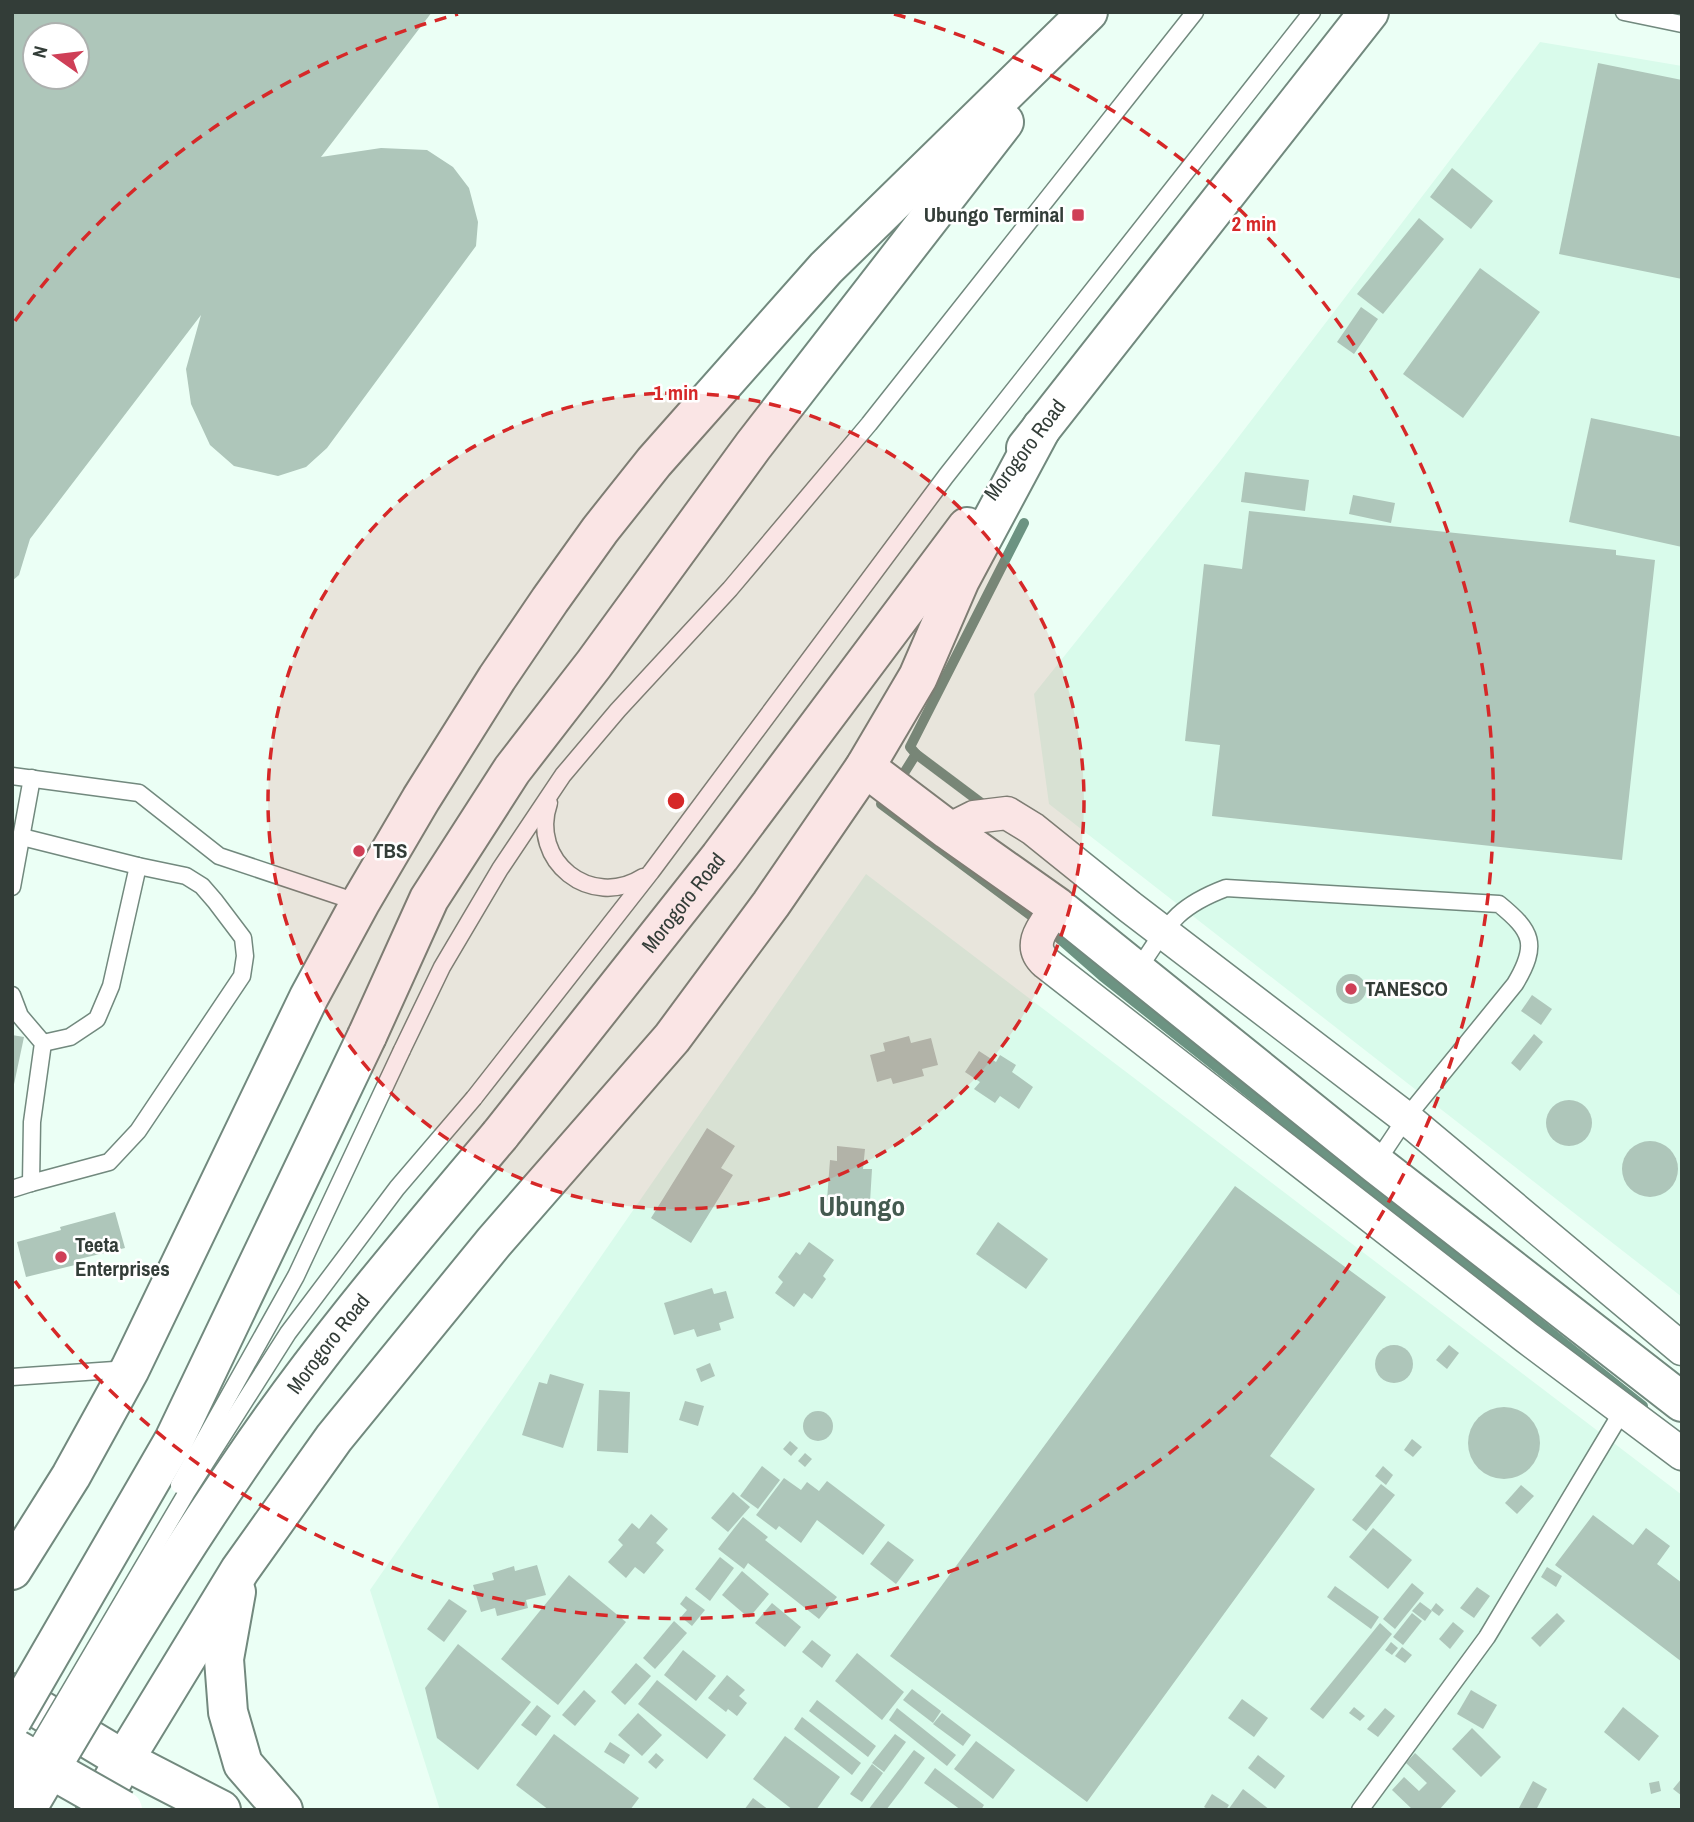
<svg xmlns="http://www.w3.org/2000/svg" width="1694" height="1822" viewBox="0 0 1694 1822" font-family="'Archivo Narrow',sans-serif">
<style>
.built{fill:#d9fbeb}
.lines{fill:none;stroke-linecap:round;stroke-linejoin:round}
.stream{stroke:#6c9382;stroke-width:10}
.building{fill:#aec6ba;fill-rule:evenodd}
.service-casing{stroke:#72897e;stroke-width:19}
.minor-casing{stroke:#72897e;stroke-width:35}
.secondary-casing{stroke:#72897e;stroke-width:42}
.trunk-casing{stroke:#72897e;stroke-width:42}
.service{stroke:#fff;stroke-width:16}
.minor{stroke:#fff;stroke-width:32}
.secondary{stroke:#fff;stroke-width:38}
.trunk{stroke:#fff;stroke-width:38}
.service-bridge-casing{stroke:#72897e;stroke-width:19;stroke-linecap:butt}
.primary-bridge-casing{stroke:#72897e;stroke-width:42;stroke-linecap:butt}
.trunk-bridge-casing{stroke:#72897e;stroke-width:42;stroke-linecap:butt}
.service-bridge{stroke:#fff;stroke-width:16}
.primary-bridge{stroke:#fff;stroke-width:38}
.trunk-bridge{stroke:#fff;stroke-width:38}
.ring{fill:none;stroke:#d62828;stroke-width:3.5;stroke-dasharray:12 9}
.poi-dot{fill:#cf3f57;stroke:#fff;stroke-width:2.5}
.labels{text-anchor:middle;stroke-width:5;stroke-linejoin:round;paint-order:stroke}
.poi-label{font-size:21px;font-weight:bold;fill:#333d38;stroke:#fff;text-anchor:start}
.street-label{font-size:21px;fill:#333d38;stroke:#fff}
.district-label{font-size:28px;font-weight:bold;fill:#445a50;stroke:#fff}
.centre{fill:#d62828;stroke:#fff;stroke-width:3.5}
.ring-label{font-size:21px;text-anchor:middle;font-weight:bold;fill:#d62828;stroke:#fff;stroke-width:5;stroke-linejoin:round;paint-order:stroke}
</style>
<rect width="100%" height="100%" fill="#ebfff5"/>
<g class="built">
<path d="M1540,42L1682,66V1297L1049,804L1034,694L1221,460Z"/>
<path d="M866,874L1682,1495V1810H440L370,1590Z"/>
</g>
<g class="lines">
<g class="stream">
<path d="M1024,523L910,747L916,754L894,789L881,804L1045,926L1102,976L1643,1406"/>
<path d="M916,754L988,808"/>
</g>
</g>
<g class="building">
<path d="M12,12H432L321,157L381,148L427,150L453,167L469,188L478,222L476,246L327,448L306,467L278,476L234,466L210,445L191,404L186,369L201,315L30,539L19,575L12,581ZM35,35H77V77H35Z"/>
<path d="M1598,63L1682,80V279L1559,254Z"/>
<path d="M1452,168L1493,201L1471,229L1430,197Z"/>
<path d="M1419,218L1444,239L1383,314L1357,294Z"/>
<path d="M1480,268L1540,312L1463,418L1403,374Z"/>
<path d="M1361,307L1378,319L1354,354L1337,342Z"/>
<path d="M1591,418L1682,437V547L1569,522Z"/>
<path d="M1245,472L1309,480L1305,511L1241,502Z"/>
<path d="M1353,495L1395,503L1391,523L1349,514Z"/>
<path d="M1249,511L1616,550V555L1655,560L1622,860L1212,816L1220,745L1185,741L1204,564L1242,569Z"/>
<circle cx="1351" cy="989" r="15"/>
<path d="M1532,995L1552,1009L1541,1025L1521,1011Z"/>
<path d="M1534,1034L1543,1042L1520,1071L1511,1063Z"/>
<path d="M12,1035L24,1037L13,1089H12Z"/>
<path d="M909,1036L911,1043L931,1038L938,1065L922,1069L924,1076L893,1084L891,1078L877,1082L870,1055L885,1051L883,1043Z"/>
<path d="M979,1051L996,1062L1000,1055L1016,1065L1012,1072L1033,1087L1019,1109L1000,1096L995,1103L974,1089L980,1082L965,1072Z"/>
<circle cx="1569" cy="1123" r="23"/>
<path d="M707,1128L735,1146L721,1168L733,1175L691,1243L651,1218Z"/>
<circle cx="1650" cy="1169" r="28"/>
<path d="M837,1146L865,1149L863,1169H872L870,1202L827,1200L830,1160L837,1161Z"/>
<path d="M1235,1186L1386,1297L1270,1456L1315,1489L1087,1802L890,1656Z"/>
<path d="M115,1212L125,1248L75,1260V1265L26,1277L17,1242L61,1230L60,1227Z"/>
<path d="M998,1222L1048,1259L1026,1289L976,1254Z"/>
<path d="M809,1242L834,1260L823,1276L826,1279L812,1299L804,1293L794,1307L775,1293L783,1282L778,1277L796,1252L800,1255Z"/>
<path d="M712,1288L714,1294L726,1291L734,1318L719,1323L721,1330L697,1337L694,1329L674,1335L664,1303Z"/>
<circle cx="1394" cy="1364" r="19"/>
<path d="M1449,1345L1459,1353L1447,1369L1436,1360Z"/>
<path d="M710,1363L715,1376L701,1382L696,1369Z"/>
<path d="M550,1374L584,1384L563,1448L522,1435L539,1382L547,1384Z"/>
<path d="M599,1390L630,1392L628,1453L597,1451Z"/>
<path d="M685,1401L704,1406L698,1426L679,1420Z"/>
<circle cx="1504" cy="1443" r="36"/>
<circle cx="818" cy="1426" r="15"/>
<path d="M1412,1439L1422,1447L1413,1457L1404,1450Z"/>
<path d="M790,1441L798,1448L791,1456L783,1449Z"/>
<path d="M805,1453L812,1459L805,1467L798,1461Z"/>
<path d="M762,1466L780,1480L758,1509L740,1496Z"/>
<path d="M1383,1466L1393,1475L1386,1485L1375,1476Z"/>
<path d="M784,1478L801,1490L807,1482L819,1491L827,1481L885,1525L863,1555L817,1520L801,1543L779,1526L776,1530L756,1515Z"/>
<path d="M1381,1484L1395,1495L1366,1531L1352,1520Z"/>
<path d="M1521,1485L1534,1496L1517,1514L1505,1503Z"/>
<path d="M733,1492L750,1507L728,1532L711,1518Z"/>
<path d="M651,1514L668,1529L656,1543L664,1550L644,1574L635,1567L626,1578L608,1562L623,1545L618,1540L632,1523L639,1529Z"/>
<path d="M1593,1515L1633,1545L1646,1528L1670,1546L1657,1564L1682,1583V1662L1555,1565Z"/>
<path d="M743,1517L768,1537L765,1540L837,1597L819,1619L748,1563L744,1569L718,1549Z"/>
<path d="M1373,1528L1412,1560L1388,1589L1349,1557Z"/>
<path d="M888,1541L914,1560L896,1584L870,1564Z"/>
<path d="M720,1557L734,1568L710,1601L695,1589Z"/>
<path d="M537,1565L546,1595L526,1600L528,1608L497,1616L495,1608L481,1612L473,1585L494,1580L492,1573L514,1566L515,1571Z"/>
<path d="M1547,1567L1562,1576L1556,1587L1541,1577Z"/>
<path d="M742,1571L769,1594L749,1618L722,1595Z"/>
<path d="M569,1575L626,1622L558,1705L501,1659Z"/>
<path d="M1412,1583L1424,1593L1395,1629L1383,1619Z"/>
<path d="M1335,1586L1379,1617L1371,1629L1327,1597Z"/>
<path d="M1477,1587L1490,1596L1474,1618L1460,1608Z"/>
<path d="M686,1596L705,1610L692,1626L681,1617L687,1610L680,1604Z"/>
<path d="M449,1599L467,1611L444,1642L427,1629Z"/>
<path d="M1420,1602L1432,1611L1425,1621L1412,1611Z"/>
<path d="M772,1603L801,1627L785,1647L755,1623Z"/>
<path d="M1436,1603L1444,1610L1439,1616L1431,1610Z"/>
<path d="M1412,1613L1422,1621L1403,1645L1393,1637Z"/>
<path d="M1557,1613L1565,1621L1540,1647L1531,1638Z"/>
<path d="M674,1621L687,1633L655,1669L643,1658Z"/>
<path d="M1453,1622L1464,1631L1450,1649L1439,1639Z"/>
<path d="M1380,1623L1392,1634L1323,1719L1310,1709Z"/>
<path d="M812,1640L831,1655L822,1668L802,1652Z"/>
<path d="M1391,1642L1398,1648L1392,1655L1385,1650Z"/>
<path d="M458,1644L531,1702L478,1770L437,1738L425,1688Z"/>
<path d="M1402,1647L1412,1655L1405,1663L1395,1656Z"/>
<path d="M683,1650L716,1676L696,1701L664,1675Z"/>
<path d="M857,1653L904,1692L882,1720L835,1681Z"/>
<path d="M636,1663L651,1676L625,1705L611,1692Z"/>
<path d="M727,1675L745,1690L739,1696L747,1703L737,1716L728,1709L726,1712L708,1698Z"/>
<path d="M657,1680L726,1735L707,1759L638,1704Z"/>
<path d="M912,1689L941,1711L933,1723L903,1700Z"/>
<path d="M584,1690L596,1701L575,1726L562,1715Z"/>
<path d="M1471,1690L1497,1705L1483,1729L1457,1714Z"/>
<path d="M1242,1699L1268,1718L1254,1737L1228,1718Z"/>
<path d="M817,1700L876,1746L868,1757L809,1711Z"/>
<path d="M537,1705L551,1716L536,1736L521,1725Z"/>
<path d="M1354,1707L1365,1716L1360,1721L1349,1713Z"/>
<path d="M1623,1707L1659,1736L1639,1761L1604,1732Z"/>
<path d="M897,1708L956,1755L947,1766L889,1720Z"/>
<path d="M1385,1708L1395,1716L1378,1737L1367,1729Z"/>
<path d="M638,1713L662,1735L642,1756L618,1735Z"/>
<path d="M942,1713L971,1735L963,1746L933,1724Z"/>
<path d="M802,1717L861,1763L852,1775L794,1729Z"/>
<path d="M1472,1728L1501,1757L1481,1777L1452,1749Z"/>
<path d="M554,1734L639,1798L630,1810H549L516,1785Z"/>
<path d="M895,1734L906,1742L884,1772L872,1763Z"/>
<path d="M785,1736L840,1777L816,1810H793L753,1779Z"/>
<path d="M976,1741L1015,1770L993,1799L954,1769Z"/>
<path d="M610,1742L630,1755L624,1764L604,1752Z"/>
<path d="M914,1750L925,1758L903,1788L886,1810H868Z"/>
<path d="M656,1753L664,1760L656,1769L648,1762Z"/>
<path d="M1415,1753L1456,1791L1439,1810H1413L1392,1790L1404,1777L1419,1791L1427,1783L1406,1763Z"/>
<path d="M1258,1755L1285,1776L1275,1789L1248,1768Z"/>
<path d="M872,1764L883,1773L862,1802L850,1794Z"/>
<path d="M935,1768L984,1805L981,1810H961L924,1783Z"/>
<path d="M1682,1778V1796L1673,1789Z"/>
<path d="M1533,1781L1547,1789L1536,1810H1523L1519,1808Z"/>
<path d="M1659,1781L1661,1791L1651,1794L1649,1783Z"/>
<path d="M1243,1789L1270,1810H1228Z"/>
<path d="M1212,1794L1229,1805L1226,1810H1209L1204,1807Z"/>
<path d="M753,1798L769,1810H744Z"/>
</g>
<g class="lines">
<g class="service-casing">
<g id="service">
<path d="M1624,12L1682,24"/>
<path d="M12,776L139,793L219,856L360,903"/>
<path d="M549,803C529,861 591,910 643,877"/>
<path d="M12,887L32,778"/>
<path d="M1137,971C1167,927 1173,908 1226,888L1499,904C1532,931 1539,944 1515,984L1406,1118L1376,1163"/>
<path d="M12,995L20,1016L43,1043L32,1122L31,1183L109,1162L138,1131L242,976L245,956L243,938L215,901L202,886L186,876L138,866L22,837"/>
<path d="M43,1043L70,1037L97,1019L111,986L138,866"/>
<path d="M402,1050L442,967L500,869L563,775L618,710L730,589L869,424L1195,12"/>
<path d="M474,1098L651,872L946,476L1312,12"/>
<path d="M12,1189L31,1183"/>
<path d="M12,1377L129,1369"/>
<path d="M1360,1810L1487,1637L1623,1410"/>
</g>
</g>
<g class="minor-casing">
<g id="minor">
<path d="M948,830L974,817L1007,813L1033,829L1130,907L1406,1118L1682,1349"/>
<path d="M1057,907C1045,925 1025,944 1046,963L1526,1337L1682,1454"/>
</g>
</g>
<g class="secondary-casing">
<path id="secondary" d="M865,767L948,830L1057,907L1376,1164L1682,1402"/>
</g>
<g class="trunk-casing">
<g id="trunk">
<path d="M1026,448L1369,12"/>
<path d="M367,1036L429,899L512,770L594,664L753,446L1004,122"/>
<path id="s1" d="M500,1135L720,857L967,527"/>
<path d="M12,1570L71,1476L130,1369L309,997L360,903L421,799L497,678L550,600L600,530L654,462L826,268L1088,12"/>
<path d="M236,1592L224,1659L228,1712L243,1764L283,1810"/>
<path d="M12,1693L124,1760L221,1810"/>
<path d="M96,1810L124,1760L240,1570L334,1438L494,1242L672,1038L771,904L865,767L918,677L960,580L1042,427"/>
</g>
</g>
<use href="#service" class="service"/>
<use href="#minor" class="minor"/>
<use href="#secondary" class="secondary"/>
<use href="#trunk" class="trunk"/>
<g class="service-bridge-casing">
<g id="service-bridge">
<path d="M179,1485L296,1276L402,1050"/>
<path d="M12,1789L187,1492L288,1333L397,1188L474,1098"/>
</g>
</g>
<g class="primary-bridge-casing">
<path id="primary-bridge" d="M12,1747L123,1810"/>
</g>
<g class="trunk-bridge-casing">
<g id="trunk-bridge">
<path d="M12,1720L174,1440L367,1036"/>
<path id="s2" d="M26,1810C94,1694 162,1579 238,1468C317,1350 409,1243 500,1135"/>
</g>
</g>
<use href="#service-bridge" class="service-bridge"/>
<use href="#primary-bridge" class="primary-bridge"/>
<use href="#trunk-bridge" class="trunk-bridge"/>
</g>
<circle cx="676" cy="801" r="408" fill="#d62828" fill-opacity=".12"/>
<g class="ring">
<circle cx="676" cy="801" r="408"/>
<path d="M15 321A817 817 0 0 1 458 14M894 14A817 817 0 1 1 15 1281"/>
</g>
<g class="poi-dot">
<rect x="1071" y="208" width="14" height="14" rx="3.5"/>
<circle cx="359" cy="851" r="7"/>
<circle cx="1351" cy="989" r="7"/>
<circle cx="61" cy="1257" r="7"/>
</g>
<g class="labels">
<g class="poi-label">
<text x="1064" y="222" text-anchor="end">Ubungo Terminal</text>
<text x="373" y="858">TBS</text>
<text x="1365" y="996">TANESCO</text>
<text x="75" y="1252">Teeta<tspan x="75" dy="24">Enterprises</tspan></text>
</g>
<g class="street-label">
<text transform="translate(1025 450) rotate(-53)" y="7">Morogoro Road</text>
<text dy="7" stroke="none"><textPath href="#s1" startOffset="296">Morogoro Road</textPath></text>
<text dy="7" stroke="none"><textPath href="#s2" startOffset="556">Morogoro Road</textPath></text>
</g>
<g class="district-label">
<text x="862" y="1216">Ubungo</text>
</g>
</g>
<circle cx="676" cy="801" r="10" class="centre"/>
<g class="ring-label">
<text x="1254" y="231">2 min</text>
<text x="676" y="400">1 min</text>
</g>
<rect width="1694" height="1822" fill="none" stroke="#333d38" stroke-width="28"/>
<g transform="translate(56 56) rotate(284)"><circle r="33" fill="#ffffff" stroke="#adb1af" stroke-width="2"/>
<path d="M0-5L12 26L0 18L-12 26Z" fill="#cf3f57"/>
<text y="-10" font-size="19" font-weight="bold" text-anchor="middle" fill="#333d38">N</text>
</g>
</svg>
